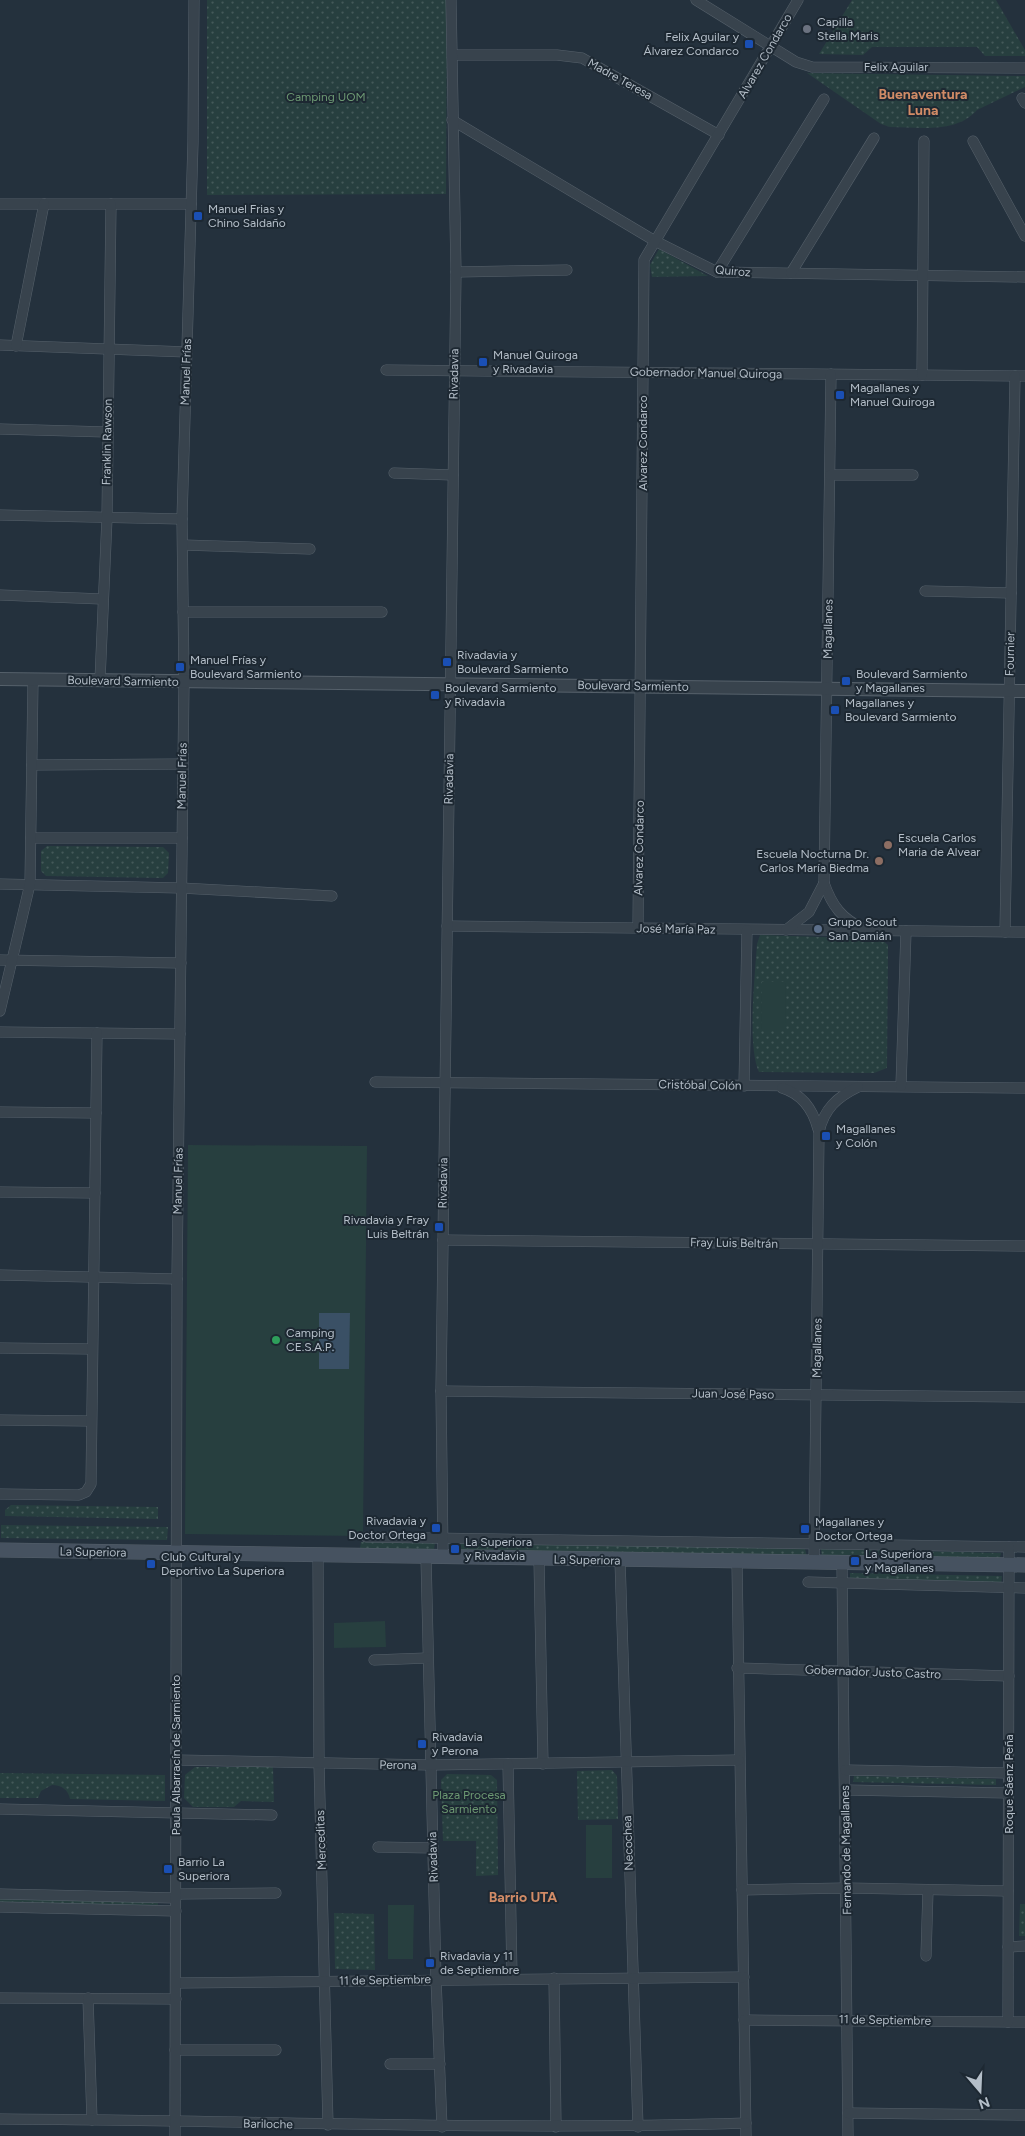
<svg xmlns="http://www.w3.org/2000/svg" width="1025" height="2136" viewBox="0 0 1025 2136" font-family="Figtree,sans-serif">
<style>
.grass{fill:url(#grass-dots)}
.garden{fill:#273f3f}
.water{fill:#3a5065}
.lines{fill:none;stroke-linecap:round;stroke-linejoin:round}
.minor-casing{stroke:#56616b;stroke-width:11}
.tertiary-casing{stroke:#56616b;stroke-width:14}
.secondary-casing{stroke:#56616b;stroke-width:15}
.minor{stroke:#38434d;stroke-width:10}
.tertiary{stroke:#38434d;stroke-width:12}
.secondary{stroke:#465260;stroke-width:14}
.worship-dot{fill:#6b7280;stroke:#1d2832;stroke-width:2}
.transit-dot{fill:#1a4fb4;stroke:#1d2832;stroke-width:2}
.education-dot{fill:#8d6e63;stroke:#1d2832;stroke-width:2}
.service-dot{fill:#5c6f8a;stroke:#1d2832;stroke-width:2}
.leisure-dot{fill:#2e9e5b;stroke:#1d2832;stroke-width:2}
.labels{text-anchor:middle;stroke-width:4;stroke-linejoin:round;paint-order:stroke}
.poi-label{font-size:12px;fill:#b4bec8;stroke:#1d2832;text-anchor:start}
.street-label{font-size:12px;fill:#b4bec8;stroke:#1d2832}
.park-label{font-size:12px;fill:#6c9872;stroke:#1d2832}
.neighbourhood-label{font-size:14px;font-weight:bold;fill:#d18b66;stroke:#1d2832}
</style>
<defs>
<pattern id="grass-dots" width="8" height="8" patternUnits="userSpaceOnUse" patternTransform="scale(1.25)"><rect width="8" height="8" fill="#273f3f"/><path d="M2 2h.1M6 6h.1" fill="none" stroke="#445959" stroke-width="1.8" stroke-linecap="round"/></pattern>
</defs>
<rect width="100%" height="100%" fill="#24313d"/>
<g class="grass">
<path d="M207,0H447L446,194L207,195Z"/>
<path d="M852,0H996L1025,50V56H985L977,47H872L863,55L819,54Z"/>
<path d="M807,73L1025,76V87L977,110C956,134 920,127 890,127L881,124Z"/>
<path d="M659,249L708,276L652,277L650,265Z"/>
<path d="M47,846L163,847L169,853L168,873L163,878L46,876L41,871V851Z"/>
<path d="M760,935L881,939L888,945L887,1068L874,1073L759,1072C747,1046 755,975 757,944Z"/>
<path d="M11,1505L158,1507V1519L5,1516V1510Z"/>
<path d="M1,1525L168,1527L167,1540L1,1538Z"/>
<path d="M361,1542L435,1543L434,1549L360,1548Z"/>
<path d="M449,1542L805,1549L807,1557L449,1550Z"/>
<path d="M821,1549L1001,1553L999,1561L822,1557Z"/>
<path d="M850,1573L1002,1576L1001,1585L850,1580Z"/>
<path d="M195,1767H273L274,1802L241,1801L234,1807H193L184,1798L185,1775Z"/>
<path d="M612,1770L617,1776L618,1819L578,1820L577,1771Z"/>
<path d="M0,1773L165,1775V1801L70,1799C68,1790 62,1785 52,1785L41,1791L38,1798H0Z"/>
<path d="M447,1774L491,1775L497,1780L498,1875L476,1876V1841H443L441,1780Z"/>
<path d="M854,1776L996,1779V1785L853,1782Z"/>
<path d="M0,1898L158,1901V1907L0,1903Z"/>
<path d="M1020,1904H1025V1936H1019Z"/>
<path d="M334,1913L374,1914L375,1970L335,1969Z"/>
</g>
<g class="garden">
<path d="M762,982H786L785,1030H761Z"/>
<path d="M188,1145L367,1146L363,1536L185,1534Z"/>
<path d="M385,1621L386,1647L334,1648V1623Z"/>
<rect x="586" y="1825" width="26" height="53"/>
<path d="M388,1905H414L413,1959H388Z"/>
</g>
<path class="water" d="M319,1313H350L349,1369H319Z"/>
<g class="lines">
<g class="minor-casing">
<g id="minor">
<path d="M696,0L796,62L812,67L1025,68"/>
<path d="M453,55H557L582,58L719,135"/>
<path d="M1022,98L1025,103"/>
<path d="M452,120L655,241L717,272L1025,277"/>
<path d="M973,141L1025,236"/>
<path d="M0,204H191"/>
<path d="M456,272L567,270"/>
<path d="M717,272L824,99"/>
<path d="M791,273L874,138"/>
<path d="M0,345L187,352"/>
<path d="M16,346L44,204"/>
<path d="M386,370L1025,376"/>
<path d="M831,374L824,883C832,906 842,919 864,929"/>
<path d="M922,375L924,141"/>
<path d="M0,429L107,432"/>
<path d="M394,473L453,475"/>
<path d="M830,475H913"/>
<path d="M0,515L182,519"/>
<path d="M183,545L310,549"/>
<path d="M925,591L1011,593"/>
<path d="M0,595L102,599"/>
<path d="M183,612H382"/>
<path d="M100,680L107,518L111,204"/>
<path d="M32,765L182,764"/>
<path d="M31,838H182"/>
<path d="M0,884L181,888L332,896"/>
<path d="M447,926L1025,932"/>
<path d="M638,928L644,260L798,0"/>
<path d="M786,930L809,912L824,883"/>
<path d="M1005,932L1015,376"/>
<path d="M0,960L181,963"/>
<path d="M0,1011L30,884L33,680"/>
<path d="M0,1032L180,1034"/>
<path d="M375,1082L1025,1088"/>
<path d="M744,1086L747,930"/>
<path d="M901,1086L906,931"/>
<path d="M782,1088C802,1094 813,1110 818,1129"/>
<path d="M0,1112L96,1113"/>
<path d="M0,1192L95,1193"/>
<path d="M443,1240L1025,1246"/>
<path d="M0,1275L177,1279"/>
<path d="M0,1348L92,1349"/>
<path d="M441,1391L1025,1397"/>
<path d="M0,1420L91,1421"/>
<path d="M0,1494L79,1495L86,1492L91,1484L97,1033"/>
<path d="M366,1537L1025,1547"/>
<path d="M318,1555L319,1763L328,2125"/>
<path d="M426,1557L436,1979L442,2127"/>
<path d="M443,1557L441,1391L456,272L451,0"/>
<path d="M539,1559L543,1764"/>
<path d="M620,1560L638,2127"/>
<path d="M737,1562L746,2136"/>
<path d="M814,1563L819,1132C824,1109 837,1097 858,1087"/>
<path d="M842,1564L848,2136"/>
<path d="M808,1582L1025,1588"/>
<path d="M374,1660L427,1658"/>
<path d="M737,1668L1009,1676"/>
<path d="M176,1760L430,1765L739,1760"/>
<path d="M508,1764L512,1977"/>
<path d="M845,1770L1009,1773"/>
<path d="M845,1790L1009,1793"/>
<path d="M0,1809L272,1815"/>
<path d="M378,1847L433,1848"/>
<path d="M742,1890L846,1888L1008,1891"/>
<path d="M0,1894L176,1898"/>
<path d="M176,1894L276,1893"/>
<path d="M0,1907L176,1911"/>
<path d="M1008,1947L1025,1946"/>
<path d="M926,1956L928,1890"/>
<path d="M554,1978L556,2127"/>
<path d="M176,1983L744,1977"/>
<path d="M0,1998L176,1999"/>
<path d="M88,1998L92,2120"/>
<path d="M744,2020L1025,2022"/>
<path d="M1008,2022L1009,1547"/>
<path d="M175,2050H276"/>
<path d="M390,2064H440"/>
<path d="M848,2113L1025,2115"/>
<path d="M0,2119C249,2120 497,2131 746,2123"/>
<path d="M175,2136L177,1279L184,681L182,519L193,142L194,0"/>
</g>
</g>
<g class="tertiary-casing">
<path id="tertiary" d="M0,679L1025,691"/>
</g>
<g class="secondary-casing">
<path id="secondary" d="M0,1550L1025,1565"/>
</g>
<use href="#minor" class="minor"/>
<use href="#tertiary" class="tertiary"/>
<use href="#secondary" class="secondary"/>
</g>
<circle class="worship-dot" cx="807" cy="29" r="5"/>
<g class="transit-dot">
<rect x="744" y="39" width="10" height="10" rx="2.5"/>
<rect x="193" y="211" width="10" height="10" rx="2.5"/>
<rect x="478" y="357" width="10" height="10" rx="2.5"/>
<rect x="835" y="390" width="10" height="10" rx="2.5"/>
<rect x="442" y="657" width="10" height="10" rx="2.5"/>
<rect x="175" y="662" width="10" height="10" rx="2.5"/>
<rect x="841" y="676" width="10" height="10" rx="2.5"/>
<rect x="430" y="690" width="10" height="10" rx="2.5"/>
<rect x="830" y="705" width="10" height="10" rx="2.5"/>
<rect x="821" y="1131" width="10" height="10" rx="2.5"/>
<rect x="434" y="1222" width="10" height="10" rx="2.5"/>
<rect x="431" y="1523" width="10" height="10" rx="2.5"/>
<rect x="800" y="1524" width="10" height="10" rx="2.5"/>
<rect x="450" y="1544" width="10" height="10" rx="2.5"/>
<rect x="850" y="1556" width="10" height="10" rx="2.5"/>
<rect x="146" y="1559" width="10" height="10" rx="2.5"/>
<rect x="417" y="1739" width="10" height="10" rx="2.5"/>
<rect x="163" y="1864" width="10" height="10" rx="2.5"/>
<rect x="425" y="1958" width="10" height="10" rx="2.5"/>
</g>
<g class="education-dot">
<circle cx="888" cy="845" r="5"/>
<circle cx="879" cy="861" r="5"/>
</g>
<circle class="service-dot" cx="818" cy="929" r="5"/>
<circle class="leisure-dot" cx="276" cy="1340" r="5"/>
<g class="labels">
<g class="poi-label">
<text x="817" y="26">Capilla<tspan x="817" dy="14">Stella Maris</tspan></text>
<text x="739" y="41" text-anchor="end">Felix Aguilar y<tspan x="739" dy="14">Álvarez Condarco</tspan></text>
<text x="208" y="213">Manuel Frias y<tspan x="208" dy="14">Chino Saldaño</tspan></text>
<text x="493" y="359">Manuel Quiroga<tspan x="493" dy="14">y Rivadavia</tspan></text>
<text x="850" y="392">Magallanes y<tspan x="850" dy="14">Manuel Quiroga</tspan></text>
<text x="457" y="659">Rivadavia y<tspan x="457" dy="14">Boulevard Sarmiento</tspan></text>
<text x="190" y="664">Manuel Frías y<tspan x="190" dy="14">Boulevard Sarmiento</tspan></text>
<text x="856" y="678">Boulevard Sarmiento<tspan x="856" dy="14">y Magallanes</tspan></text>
<text x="445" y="692">Boulevard Sarmiento<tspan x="445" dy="14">y Rivadavia</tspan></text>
<text x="845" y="707">Magallanes y<tspan x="845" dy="14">Boulevard Sarmiento</tspan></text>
<text x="898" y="842">Escuela Carlos<tspan x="898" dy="14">Maria de Alvear</tspan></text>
<text x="869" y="858" text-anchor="end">Escuela Nocturna Dr.<tspan x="869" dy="14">Carlos María Biedma</tspan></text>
<text x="828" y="926">Grupo Scout<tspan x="828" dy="14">San Damián</tspan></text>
<text x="836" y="1133">Magallanes<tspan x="836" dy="14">y Colón</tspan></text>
<text x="429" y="1224" text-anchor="end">Rivadavia y Fray<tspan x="429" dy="14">Luis Beltrán</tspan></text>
<text x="286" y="1337">Camping<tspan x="286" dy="14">CE.S.A.P.</tspan></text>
<text x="426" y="1525" text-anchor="end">Rivadavia y<tspan x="426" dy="14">Doctor Ortega</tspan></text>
<text x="815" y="1526">Magallanes y<tspan x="815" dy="14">Doctor Ortega</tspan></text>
<text x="465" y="1546">La Superiora<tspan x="465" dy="14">y Rivadavia</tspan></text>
<text x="865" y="1558">La Superiora<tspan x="865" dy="14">y Magallanes</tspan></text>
<text x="161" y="1561">Club Cultural y<tspan x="161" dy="14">Deportivo La Superiora</tspan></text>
<text x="432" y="1741">Rivadavia<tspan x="432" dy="14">y Perona</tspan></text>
<text x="178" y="1866">Barrio La<tspan x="178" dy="14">Superiora</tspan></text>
<text x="440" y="1960">Rivadavia y 11<tspan x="440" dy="14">de Septiembre</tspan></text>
</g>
<g class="street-label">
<text transform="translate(765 56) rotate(-60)" y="4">Alvarez Condarco</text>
<text x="896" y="71">Felix Aguilar</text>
<text transform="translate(620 79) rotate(29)" y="4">Madre Teresa</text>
<text transform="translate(733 271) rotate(5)" y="4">Quiroz</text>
<text transform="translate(186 372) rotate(-88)" y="4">Manuel Frías</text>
<text transform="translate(706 373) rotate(1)" y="4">Gobernador Manuel Quiroga</text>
<text transform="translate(454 374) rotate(-89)" y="4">Rivadavia</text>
<text transform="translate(107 442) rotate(-89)" y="4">Franklin Rawson</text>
<text transform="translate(643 443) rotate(-90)" y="4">Alvarez Condarco</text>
<text transform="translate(828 629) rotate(-89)" y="4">Magallanes</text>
<text transform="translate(1010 654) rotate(-89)" y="4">Fournier</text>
<text transform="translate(123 681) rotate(1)" y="4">Boulevard Sarmiento</text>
<text transform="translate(633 686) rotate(1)" y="4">Boulevard Sarmiento</text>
<text transform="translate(182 776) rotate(-89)" y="4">Manuel Frías</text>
<text transform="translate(449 779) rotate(-89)" y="4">Rivadavia</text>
<text transform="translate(639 848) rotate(-89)" y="4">Alvarez Condarco</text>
<text transform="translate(676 929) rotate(1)" y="4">José María Paz</text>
<text transform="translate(700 1085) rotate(1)" y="4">Cristóbal Colón</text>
<text transform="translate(178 1181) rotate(-89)" y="4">Manuel Frías</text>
<text transform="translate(443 1183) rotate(-89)" y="4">Rivadavia</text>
<text transform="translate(734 1243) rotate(1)" y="4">Fray Luis Beltrán</text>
<text transform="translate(817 1348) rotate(-89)" y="4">Magallanes</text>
<text transform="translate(733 1394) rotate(1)" y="4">Juan José Paso</text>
<text transform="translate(93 1552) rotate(1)" y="4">La Superiora</text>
<text transform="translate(587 1560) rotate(1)" y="4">La Superiora</text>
<text transform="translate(873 1672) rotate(2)" y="4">Gobernador Justo Castro</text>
<text transform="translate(176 1755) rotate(-90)" y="4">Paula Albarracín de Sarmiento</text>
<text transform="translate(398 1765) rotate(1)" y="4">Perona</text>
<text transform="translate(1009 1784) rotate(-90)" y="4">Roque Sáenz Peña</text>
<text transform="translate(321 1840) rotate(-92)" y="4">Merceditas</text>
<text transform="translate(628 1843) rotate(-92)" y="4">Necochea</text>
<text transform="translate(846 1850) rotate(-91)" y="4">Fernando de Magallanes</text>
<text transform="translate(433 1857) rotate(-92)" y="4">Rivadavia</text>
<text transform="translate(385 1980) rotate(-1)" y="4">11 de Septiembre</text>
<text transform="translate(885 2020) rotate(1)" y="4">11 de Septiembre</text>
<text transform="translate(268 2124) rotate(1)" y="4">Bariloche</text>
</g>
<g class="park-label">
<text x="326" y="101">Camping UOM</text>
<text x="469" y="1799">Plaza Procesa<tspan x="469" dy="14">Sarmiento</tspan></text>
</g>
<g class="neighbourhood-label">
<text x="923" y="99">Buenaventura<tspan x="923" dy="16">Luna</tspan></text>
<text x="523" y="1902">Barrio UTA</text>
</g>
</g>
<g transform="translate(980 2091) rotate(161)" stroke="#1d2832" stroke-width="4" paint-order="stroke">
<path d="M0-4L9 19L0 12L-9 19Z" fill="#b4bec8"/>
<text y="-8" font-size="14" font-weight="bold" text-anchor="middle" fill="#b4bec8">N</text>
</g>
</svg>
